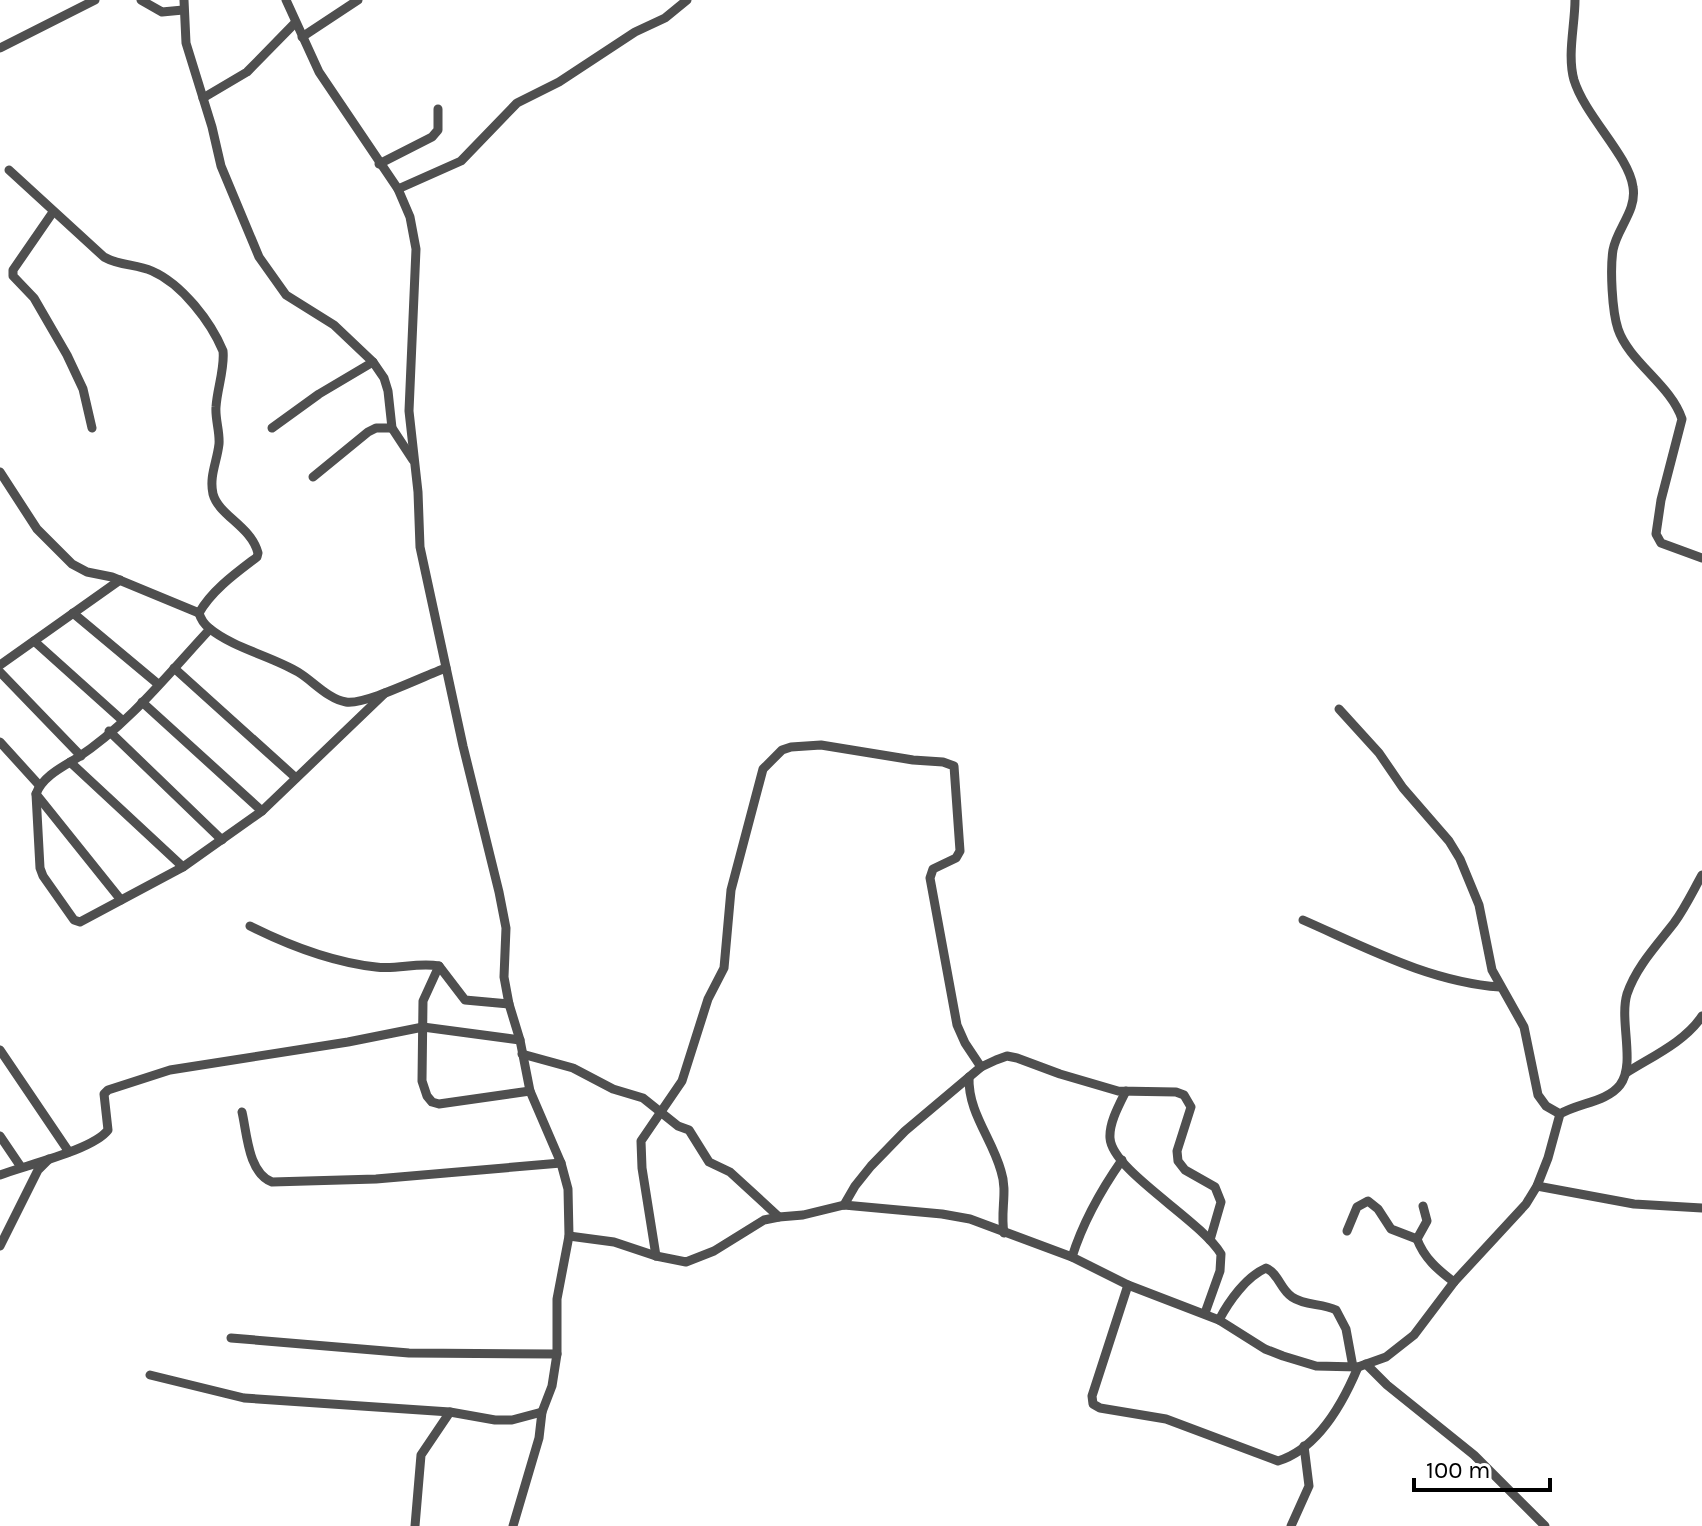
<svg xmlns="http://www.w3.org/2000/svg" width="1702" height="1526" viewBox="0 0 1702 1526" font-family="Karla,sans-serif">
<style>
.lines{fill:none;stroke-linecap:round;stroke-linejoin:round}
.minor{stroke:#4f4f4f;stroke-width:9}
</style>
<rect width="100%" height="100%" fill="#fff"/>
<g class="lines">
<g class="minor">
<path d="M141,0L162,12L183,10"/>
<path d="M184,0L186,43L212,127L221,166L259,257L286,295L334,325L373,362L384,378L388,391L392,428L413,460"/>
<path d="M286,0L319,72L398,189L410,217L416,249L409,411L418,492L420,547L463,746L499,892L506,928L504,977L509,1004L520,1040L530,1091L561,1163L568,1189L569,1236L557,1299V1354L552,1386L542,1412L539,1438L513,1526"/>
<path d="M1575,0C1575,25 1567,55 1574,80C1585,116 1629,156 1633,187C1637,211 1617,228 1613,250C1610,269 1612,311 1618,329C1629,362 1671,385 1682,419L1661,500L1656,534L1661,543L1702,558"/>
<path d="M302,37L358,0"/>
<path d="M0,48L95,0"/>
<path d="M203,98L247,72L295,23"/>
<path d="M379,164L432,137L438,130V109"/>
<path d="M9,170L104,257C120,266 136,264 152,271C182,284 211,322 223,351C225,368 217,389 216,407C215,419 220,432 219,444C217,462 209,476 213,494C219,516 251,526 258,553L257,557C236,573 212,590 199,613C201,620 204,624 209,628C233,648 271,656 298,672C313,681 328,699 346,702C366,705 423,676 446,668"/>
<path d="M398,189L461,161L517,103L559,82L635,32L665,18L687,0"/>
<path d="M53,212L13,270V276L34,298L67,355L83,389L92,428"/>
<path d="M272,428L319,394L373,362"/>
<path d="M0,472L37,529L72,564L87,572L112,577L199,613"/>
<path d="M313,477L368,432L376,428H392"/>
<path d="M73,613L158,684"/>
<path d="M210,629C169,673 128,725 77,758C62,767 42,777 36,794L40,868L43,876L74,920L80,922L183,867L262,811L385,693"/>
<path d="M34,641L122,720"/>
<path d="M0,665L120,580"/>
<path d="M174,668L296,778"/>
<path d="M0,672L81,756"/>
<path d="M142,702L262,811"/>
<path d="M1339,709L1379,753L1403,788L1449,841L1460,859L1479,905L1492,970L1524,1027L1538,1095L1546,1106L1560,1114"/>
<path d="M109,731L222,840"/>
<path d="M0,742L39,785"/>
<path d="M70,762L183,867"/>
<path d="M36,794L121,900"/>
<path d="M1303,920C1367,948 1430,982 1500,987"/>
<path d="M250,926C290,946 331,962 376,967C397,970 417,962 439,966L465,1000L509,1004"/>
<path d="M439,966L423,1001L422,1081L427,1096L432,1102L439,1104L530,1091"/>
<path d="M0,1050L69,1152"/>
<path d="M522,1054L573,1068L613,1089L643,1098L678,1126L689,1130L709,1162L730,1172L779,1217"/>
<path d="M1626,1073C1651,1057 1685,1042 1702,1016"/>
<path d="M969,1077C968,1113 992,1138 1001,1171C1008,1192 1000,1211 1004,1233"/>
<path d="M1126,1091C1119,1105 1109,1123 1110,1138C1112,1171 1201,1220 1221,1254L1220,1271L1205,1313"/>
<path d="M242,1112C247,1133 248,1173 272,1182L376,1179L561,1163"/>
<path d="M0,1136L21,1167"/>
<path d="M0,1175C26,1165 93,1150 108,1130L104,1094L108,1090L170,1070L348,1042L423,1027L520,1040"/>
<path d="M1537,1186L1634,1204L1702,1208"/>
<path d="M844,1205L855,1186L871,1166L905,1131L981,1067L996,1060L1007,1056L1017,1058L1060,1074L1118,1091L1176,1092L1184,1095L1191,1107L1177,1151L1178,1161L1185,1170L1215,1187L1221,1202L1210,1240"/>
<path d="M1423,1206L1427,1221L1417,1239C1424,1258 1438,1270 1454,1282"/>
<path d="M1347,1231L1357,1207L1368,1201L1378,1209L1391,1229L1417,1239"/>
<path d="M569,1236L614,1242L656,1256L686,1262L714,1251L764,1220L779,1217L803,1215L844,1205L942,1214L970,1219L1072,1257L1128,1285L1219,1320L1265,1349L1283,1356L1316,1366L1358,1367L1386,1357L1414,1335L1454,1282L1526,1204L1537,1186L1548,1158L1560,1114C1578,1103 1607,1102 1620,1085C1636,1064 1619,1021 1627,994C1636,967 1657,945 1674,923C1685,908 1693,891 1702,875"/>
<path d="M0,1246L38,1170L49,1159"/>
<path d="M656,1256L642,1168L641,1141L682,1081L708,999L724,968L731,890L763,769L782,750L791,747L821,745L913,760L943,762L954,766L960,851L956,858L933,869L930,878L957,1025L965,1043L981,1067"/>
<path d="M1072,1257C1083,1222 1101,1190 1122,1160"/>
<path d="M1128,1285L1092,1396L1093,1404L1100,1408L1166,1419L1278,1461C1317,1449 1343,1403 1358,1367"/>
<path d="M1219,1320C1229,1301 1246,1277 1266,1268C1279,1274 1280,1289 1292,1297C1305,1306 1322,1303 1336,1310L1346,1329L1353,1367"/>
<path d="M231,1338L409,1353L557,1354"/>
<path d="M1366,1364L1387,1385L1474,1455L1545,1526"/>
<path d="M150,1375L244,1398L450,1412L495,1420H512L542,1412"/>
<path d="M415,1526L421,1455L450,1412"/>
<path d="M1291,1526L1309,1486L1304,1446"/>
</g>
</g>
<path d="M1414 1478v12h136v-12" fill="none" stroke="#000000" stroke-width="4"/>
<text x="1426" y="1478" font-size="24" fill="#000000" stroke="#ffffff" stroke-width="6" paint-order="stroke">100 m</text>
</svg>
